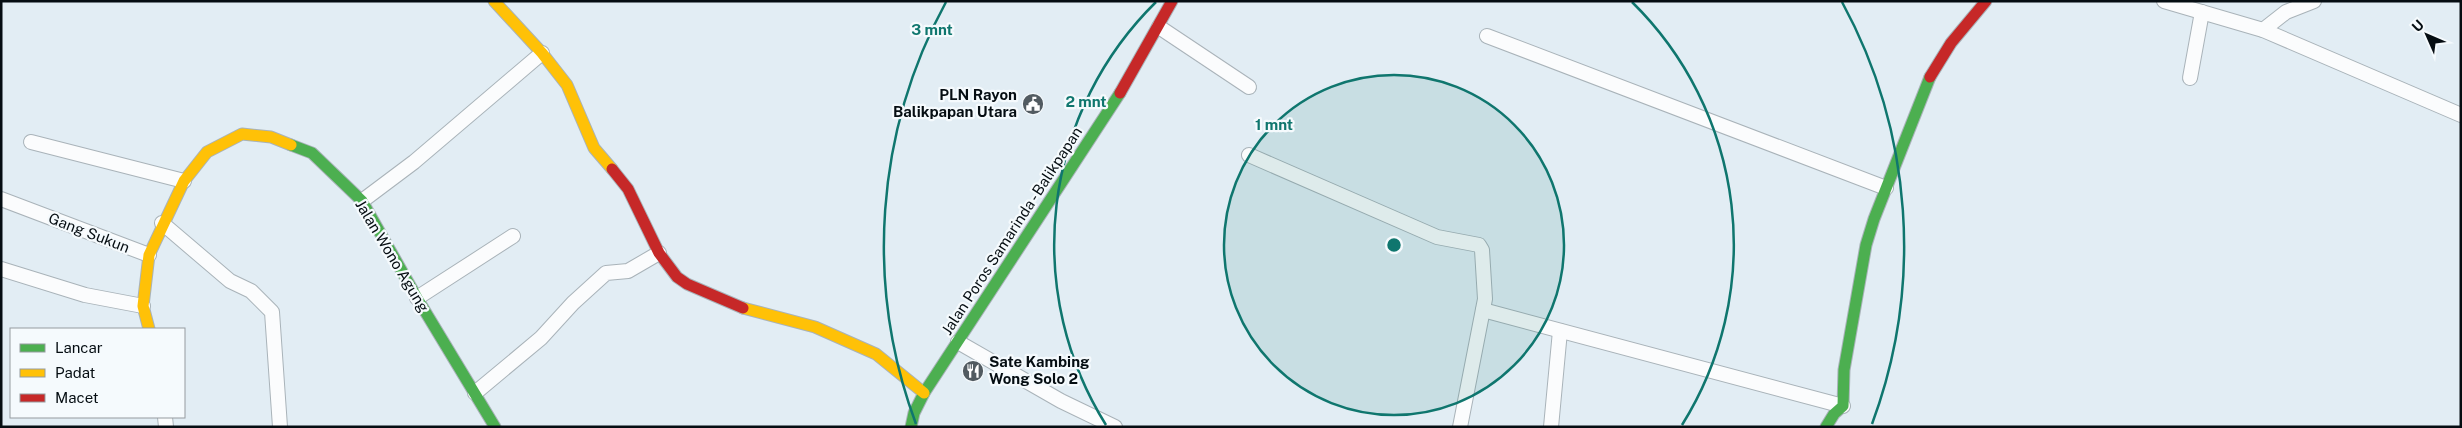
<svg xmlns="http://www.w3.org/2000/svg" width="2462" height="428" viewBox="0 0 2462 428" font-family="'Public Sans',sans-serif">
<style>
.lines{fill:none;stroke-linecap:round;stroke-linejoin:round}
.street-casing{stroke:#a9b3b9;stroke-width:16}
.fast-casing{stroke:#a9b3b9;stroke-width:13}
.slow-casing{stroke:#a9b3b9;stroke-width:13}
.jam-casing{stroke:#a9b3b9;stroke-width:13}
.street{stroke:#fbfcfd;stroke-width:14}
.fast{stroke:#4caf50;stroke-width:11}
.slow{stroke:#ffc107;stroke-width:11}
.jam{stroke:#c62828;stroke-width:11}
.ring{fill:none;stroke:#0f766e;stroke-width:2.5}
.labels{text-anchor:middle;stroke-width:4.5;stroke-linejoin:round;paint-order:stroke}
.poi-label{font-size:15px;font-weight:bold;fill:#050d12;stroke:#f5fafd;text-anchor:end}
.street-label{font-size:15px;fill:#050d12;stroke:#f5fafd}
.centre{fill:#0f766e;stroke:#f5fafd;stroke-width:2.5}
.ring-label{font-size:15px;text-anchor:middle;font-weight:bold;fill:#0f766e;stroke:#f5fafd;stroke-width:4.5;stroke-linejoin:round;paint-order:stroke}
</style>
<rect width="100%" height="100%" fill="#e2edf4"/>
<g class="lines">
<g class="street-casing">
<g id="street">
<path d="M2164,1L2263,30L2461,115"/>
<path d="M1159,27L1249,87"/>
<path d="M2263,30L2286,12L2314,1"/>
<path d="M1487,36L1886,188"/>
<path d="M2190,78L2202,12"/>
<path d="M31,142L184,181"/>
<path d="M1249,155L1437,237L1479,245L1482,250L1485,299L1460,427"/>
<path d="M1,199L149,255"/>
<path d="M362,201L414,162L542,53"/>
<path d="M162,223L230,281L251,291L272,312L280,427"/>
<path d="M1,269L85,295L143,306"/>
<path d="M417,298L513,236"/>
<path d="M1483,310L1843,406"/>
<path d="M958,342L1061,401L1115,427"/>
<path d="M475,393L541,338L573,303L606,273L628,271L659,253"/>
<path d="M165,417L166,427"/>
<path d="M1551,427L1560,331"/>
</g>
</g>
<g class="fast-casing">
<g id="fast">
<path d="M291,145L312,153L362,201L417,298L495,427"/>
<path d="M911,427L914,413L924,393L1120,93"/>
<path d="M1826,427L1834,414L1843,406L1844,370L1866,245L1874,219L1930,77"/>
</g>
</g>
<g class="slow-casing">
<g id="slow">
<path d="M494,1L542,53L567,85L594,148L612,169"/>
<path d="M743,308L815,327L876,354L924,393"/>
<path d="M149,329L143,306L149,255L184,181L207,152L242,134L271,137L291,145"/>
</g>
</g>
<g class="jam-casing">
<g id="jam">
<path d="M1930,77L1951,43L1986,1"/>
<path d="M1120,93L1172,1"/>
<path d="M612,169L628,189L659,253L677,277L687,284L743,308"/>
</g>
</g>
<use href="#street" class="street"/>
<use href="#fast" class="fast"/>
<use href="#slow" class="slow"/>
<use href="#jam" class="jam"/>
</g>
<circle cx="1394" cy="245" r="170" fill="#0f766e" fill-opacity=".12"/>
<g class="ring">
<circle cx="1394" cy="245" r="170"/>
<path d="M1106 425A340 340 0 0 1 1156 2M1632 2A340 340 0 0 1 1682 425"/>
<path d="M916 424A510 510 0 0 1 946 2M1842 2A510 510 0 0 1 1872 424"/>
</g>
<defs>
<g id="civic-disc" transform="scale(1.125)"><circle r="9.5" fill="#525b61" stroke="#f5fafd"/><path d="M-.6-6.5H3V-4.5H.6V-3L4-1V1h2V6H-6V1h2V-1L-.6-3ZM-1.2 2.5V6h2.4V2.5Z" fill="#fff"/></g>
<g id="restaurant-disc" transform="scale(1.125)"><circle r="9.5" fill="#525b61" stroke="#f5fafd"/><path d="M-5-6h1v4h1v-4h1v4h1v-4h1v5L-1.5 .5V6h-2V.5L-5-1ZM5-6V6H3V1.5H1.5Q1.5-4 5-6Z" fill="#fff"/></g>
</defs>
<g fill-rule="evenodd">
<use href="#civic-disc" x="1033" y="104"/>
<use href="#restaurant-disc" x="973" y="371"/>
</g>
<g class="labels">
<g class="poi-label">
<text x="1017" y="100">PLN Rayon<tspan x="1017" dy="17">Balikpapan Utara</tspan></text>
<text x="989" y="367" text-anchor="start">Sate Kambing<tspan x="989" dy="17">Wong Solo 2</tspan></text>
</g>
<g class="street-label">
<text transform="translate(1012 231) rotate(-57)" y="5">Jalan Poros Samarinda - Balikpapan</text>
<text transform="translate(89 233) rotate(21)" y="5">Gang Sukun</text>
<text transform="translate(392 256) rotate(59)" y="5">Jalan Wono Agung</text>
</g>
</g>
<circle cx="1394" cy="245" r="8" class="centre"/>
<g class="ring-label">
<text x="932" y="35">3 mnt</text>
<text x="1086" y="107">2 mnt</text>
<text x="1274" y="130">1 mnt</text>
</g>
<rect width="2462" height="428" fill="none" stroke="#050d12" stroke-width="5"/>
<rect x="10" y="328" width="175" height="90" fill="#f5fafd" stroke="#959b9f"/>
<rect x="20" y="344" width="25" height="8" fill="#4caf50" stroke="#959b9f"/>
<text x="55" y="353" font-size="15" fill="#050d12">Lancar</text>
<rect x="20" y="369" width="25" height="8" fill="#ffc107" stroke="#959b9f"/>
<text x="55" y="378" font-size="15" fill="#050d12">Padat</text>
<rect x="20" y="394" width="25" height="8" fill="#c62828" stroke="#959b9f"/>
<text x="55" y="403" font-size="15" fill="#050d12">Macet</text>
<g transform="translate(2427 35) rotate(315)" stroke="#f5fafd" stroke-width="4" paint-order="stroke">
<path d="M0-4L9 19L0 12L-9 19Z" fill="#050d12"/>
<text y="-8" font-size="14" font-weight="bold" text-anchor="middle" fill="#050d12">U</text>
</g>
</svg>
